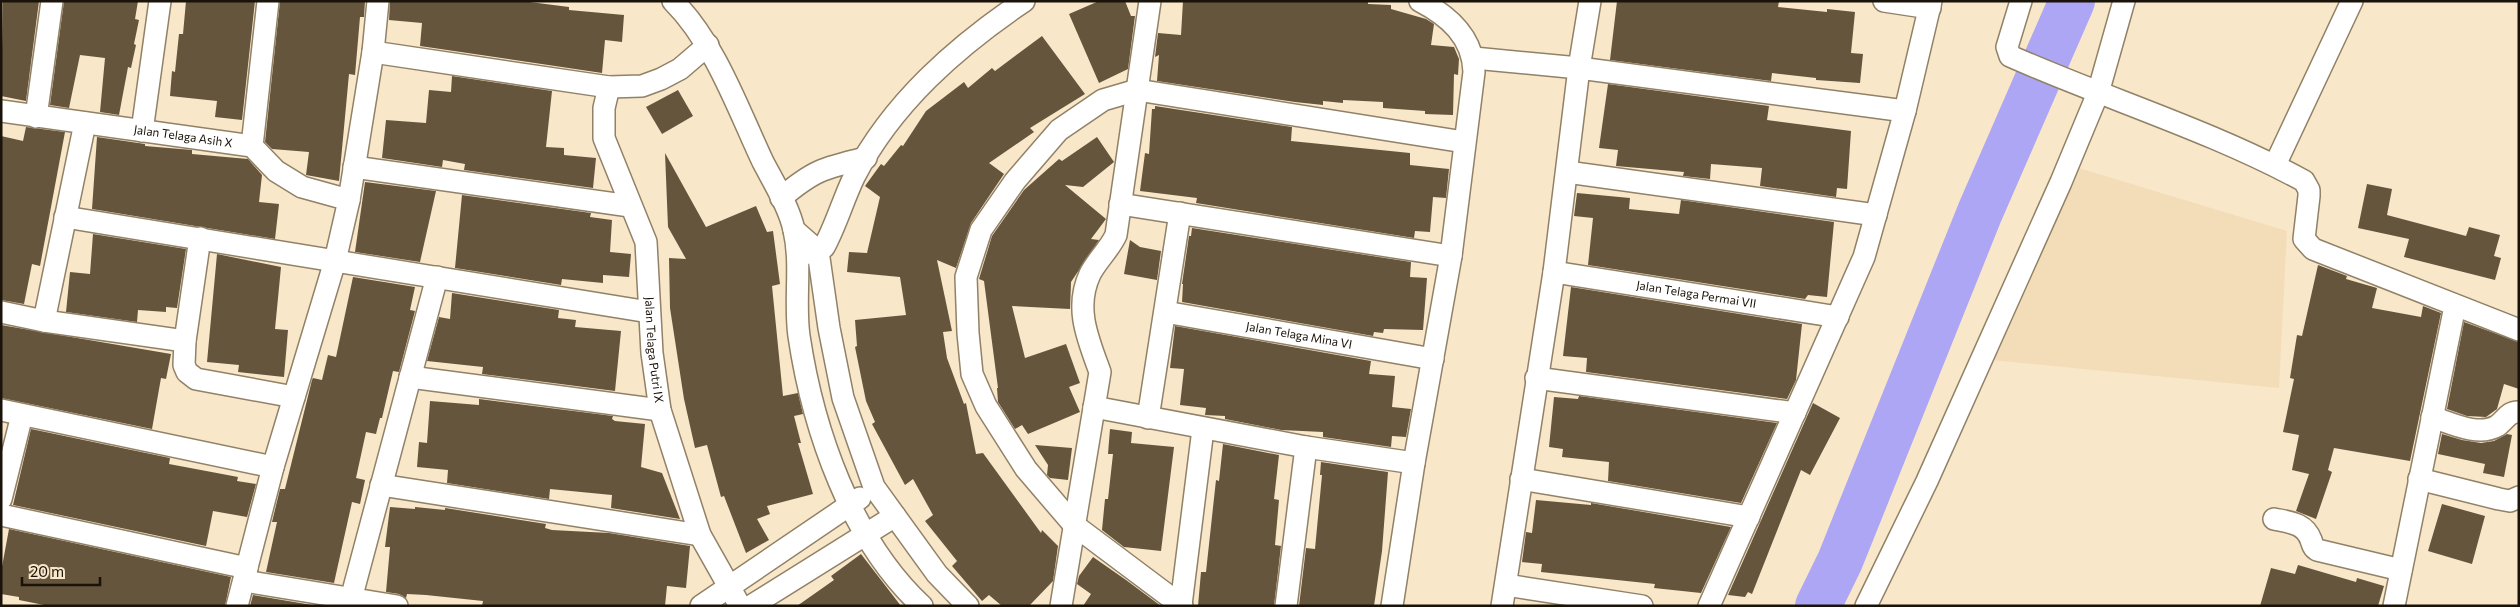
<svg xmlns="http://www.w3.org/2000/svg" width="2520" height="607" viewBox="0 0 2520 607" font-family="Commissioner,sans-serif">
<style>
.built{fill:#f3ddb9}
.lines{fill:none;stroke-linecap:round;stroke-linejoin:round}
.river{stroke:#aca6f5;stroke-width:46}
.building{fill:#64553c}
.minor-casing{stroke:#918166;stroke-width:24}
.minor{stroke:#fff;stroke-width:21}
.labels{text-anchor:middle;stroke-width:5;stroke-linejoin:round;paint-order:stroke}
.street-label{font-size:12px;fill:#191309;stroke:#f9e7ca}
</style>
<rect width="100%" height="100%" fill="#f9e7ca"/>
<path class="built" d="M2059,162L2287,231L2279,388L1971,358Z"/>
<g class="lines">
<path class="river" d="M1818,606L1840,561L1980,212L2072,1"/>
</g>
<g class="building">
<path d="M3,1H39L26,101L1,96Z"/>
<path d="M64,1H138L135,19L139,20L134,44L136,45L131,68L128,67L119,115L100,112L105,58L80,55L69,108L50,105Z"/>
<path d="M186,1H255L242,120L215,117L217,101L170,96L172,71L175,72L179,34H183Z"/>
<path d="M280,1H365L364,17H360L355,75L349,74L339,181L306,175L309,152L272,149L265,142Z"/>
<path d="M390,1H522L569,7V10L624,15L622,42L605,40L602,73L420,46L422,23L389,20Z"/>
<path d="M1099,1H1125L1131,16H1135L1128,69L1099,83L1069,14Z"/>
<path d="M1183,1H1368V4L1391,5V9L1426,19L1434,24L1431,45L1454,47L1459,59L1458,75L1454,74L1453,115L1425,114V111L1383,108V102L1343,100V103L1323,101V105L1295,102L1157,81L1159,55L1155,57L1158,33L1181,35Z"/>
<path d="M1617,1H1779L1778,7L1827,12V9L1855,12L1851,53L1863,54L1860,83L1816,80V78L1772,73L1771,81L1610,60Z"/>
<path d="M1042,36L1085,94L1030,128L1034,132L989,163L1004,174L971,223L956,268L937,260L952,331L943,332L947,358L964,404L966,403L976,454L983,453L1041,533L1042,530L1058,546L1053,581L1029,606H1002L989,595L982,601L952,566L957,561L925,521L933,515L913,479L905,485L872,424L875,422L866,401L855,347L857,346L855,320L906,315L900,277L847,272L849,252L867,253L880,197L865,186L881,164L884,166L901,145L903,146L926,111L964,82L968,88L992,68L995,71Z"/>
<path d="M452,76L552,91L546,147L564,148V155L596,158L593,188L464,170L465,164L443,160L442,167L382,158L386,120L426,123L429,90L451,92Z"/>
<path d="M1608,84L1769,106L1767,120L1851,131L1847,189L1837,188L1836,197L1760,186L1762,168L1711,164L1710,179L1683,176L1684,172L1616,166L1618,150L1599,148Z"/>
<path d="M678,90L693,116L662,134L646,107Z"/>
<path d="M1155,106L1292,127L1291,141L1410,153V165L1449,169L1446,198L1433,197L1430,232L1415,231L1414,238L1196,203L1197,198L1140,191L1145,153L1149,154L1152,109H1155Z"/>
<path d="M26,127L65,132L40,266L32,264L24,304L1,300V136L23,141Z"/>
<path d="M97,137L145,144V146L192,150V154L248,159L262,175L259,202L279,204L275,239L92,209Z"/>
<path d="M1097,137L1114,162L1083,187L1065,185L1106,219L1091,239L1099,240L1071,282L1070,309L1012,306L1025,358L1066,344L1080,383L1069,387L1080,412L1028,434L1022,425L1015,429L998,402L997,388H998L984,281L979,279L992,236L1024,190L1059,159L1062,161Z"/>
<path d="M665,153L706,227L756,206L767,232L773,231L780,284L772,286L783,396L798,393L803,414L794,416L801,443H798L813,494L767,506L770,514L757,519L769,540L746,553L724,496L721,497L707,445L695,448L684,399L670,308L669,258L686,259L668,227Z"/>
<path d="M365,182L436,191L420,262L355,252Z"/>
<path d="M2367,184L2392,189L2387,215L2466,236L2469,227L2500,235L2494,256L2501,258L2495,280L2404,257L2409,239L2358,228Z"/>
<path d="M1577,193L1630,198L1629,209L1679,214L1681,200L1834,222L1827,297L1808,295L1805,299L1588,265L1593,218L1574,216Z"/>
<path d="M462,195L591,213L590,217L612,220L610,252L631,254L629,277L603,275V283L562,279L561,285L455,268Z"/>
<path d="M1192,228L1411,262L1410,277L1427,278L1423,330L1384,329L1383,333L1374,332L1373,336L1182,302L1183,284H1182L1189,236H1191Z"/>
<path d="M93,234L186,249L177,308L166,307V312L138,310L137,322L66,312L70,272L90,274Z"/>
<path d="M1130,240L1140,247L1161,251L1157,280L1124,274Z"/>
<path d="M217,254L281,267L275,329L288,330L284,377L238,372L239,365L207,362Z"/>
<path d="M2318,265L2347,276L2346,279L2377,288L2372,308L2421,317L2423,306L2441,313L2410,461L2334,448L2328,470L2332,472L2316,519L2296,511L2309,474L2292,470L2299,435L2283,432L2294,379L2290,378L2297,335L2302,336Z"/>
<path d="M353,277L415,287L410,310L415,311L399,372L393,371L382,418H380L376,434L366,432L356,478L365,480L360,504L352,502L334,583L266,572L277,522H272L280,489H285L312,380L313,378L322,380L328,355L336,357Z"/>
<path d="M1571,287L1802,324L1796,380L1787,399L1586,372L1587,358L1563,356Z"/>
<path d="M452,293L559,310L558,318L576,320L575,327L621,331L615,391L482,374L483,367L427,361L439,317L450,319Z"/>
<path d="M2464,322L2519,342V389L2504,384L2497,409L2486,417L2467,416L2447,409Z"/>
<path d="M1,325L171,354L166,379L161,378L152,429L1,398Z"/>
<path d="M1175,326L1371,361L1369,374L1395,376L1392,407L1411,409L1406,437L1392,436L1391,447L1323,437V432L1281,430L1225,419V416L1205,415L1206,408L1180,405L1184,369L1170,368Z"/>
<path d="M1579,396L1777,423L1741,503L1608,481L1609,462L1562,457L1563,449L1549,447L1554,397L1578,399Z"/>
<path d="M479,399L613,416L612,419L615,421L645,424L641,467L662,473L680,519L611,508L612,495L550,489L549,499L447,483L448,470L417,467L419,442L427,443L430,401L479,405Z"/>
<path d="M1813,403L1840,418L1810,475L1801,470L1752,594L1748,592L1745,597L1728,595Z"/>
<path d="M31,429L170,458L169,464L238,477L237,481L256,484L247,517L213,511L206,546L13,505Z"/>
<path d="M1110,429L1132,432L1131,443L1174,447L1161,551L1124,547L1102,530L1105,499H1108L1113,454H1108Z"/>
<path d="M2442,434L2462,440L2481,443L2494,441L2507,434L2512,435L2504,477L2483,473L2485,464L2438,454Z"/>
<path d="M1223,444L1279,455L1274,499L1279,500L1275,545L1281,546L1274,606H1198L1201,572H1206L1216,480L1219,481Z"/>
<path d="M1035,445L1072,448L1068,480L1050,478L1047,475L1048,465Z"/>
<path d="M1321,462L1388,472L1382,551L1374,606H1299L1306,548L1315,549L1322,475H1320Z"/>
<path d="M1536,500L1591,505V503L1731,527L1701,593L1654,588L1655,584L1541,572L1542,564L1522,562L1526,532L1532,533Z"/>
<path d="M2442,504L2485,516L2472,564L2428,551Z"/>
<path d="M390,507L415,509V507L445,510V508L546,524L545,528L552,530L609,533L690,546L686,588L667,586L665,606H482L483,601L426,595L407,594L406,598L399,594L386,592L390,547H385Z"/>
<path d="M9,529L231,577L225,606H49L19,600V597L1,594V572Z"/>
<path d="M861,554L901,606H797L834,580L831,576Z"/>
<path d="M1093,557L1126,580L1161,606H1083L1091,594L1077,584L1079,576Z"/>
<path d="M2298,565L2356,582L2357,578L2384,586L2378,606H2260L2271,568L2295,574Z"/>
<path d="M253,595L318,606H250Z"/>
</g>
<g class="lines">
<g class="minor-casing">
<g id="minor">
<path d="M673,1C715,43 738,109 763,162C774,183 789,207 794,230C802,265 794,301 799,336C813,430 851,540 922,606"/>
<path d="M1884,1L1930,8"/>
<path d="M2021,1L2007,47L2010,56C2107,99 2210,130 2304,181L2309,190V196L2304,239L2313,249L2519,330"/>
<path d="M373,52L609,87L642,86L661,79L680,69L708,45"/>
<path d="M1474,58L1579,68L1905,111"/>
<path id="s1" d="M609,87L604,108V138L646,242L652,353L660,410L700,535L740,606"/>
<path id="s2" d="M1,111L252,146L276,171L302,187L349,200"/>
<path d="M36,117L52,1"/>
<path d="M142,131L160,1"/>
<path d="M252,146L268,1"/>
<path d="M2275,165L2352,1"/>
<path d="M354,167L630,206"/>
<path d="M1567,172L1876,215"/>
<path d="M781,198C814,170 824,168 866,158"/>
<path d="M1120,204L1451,256"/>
<path d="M65,217L649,312"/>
<path d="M794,230L818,251L829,328L843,398L874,487L937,574L968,606"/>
<path d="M200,238L185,341L184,365L187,372L196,379L294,397"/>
<path d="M804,254L818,251L824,247C836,225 843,200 854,177C892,103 956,47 1024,1"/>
<path id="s3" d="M1554,272L1838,317"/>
<path d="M1,312L44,321L185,341"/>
<path id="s4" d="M1165,312L1433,359"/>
<path d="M44,321L85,123"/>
<path d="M410,377L660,410"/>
<path d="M1536,378L1795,413"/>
<path d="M1094,407L1306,447L1414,463"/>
<path d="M1,410L273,467"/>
<path d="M2432,417C2451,423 2478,437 2497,426C2505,421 2508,411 2519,412"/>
<path d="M1148,418L1180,213"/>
<path d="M1521,479L1749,517"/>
<path d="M2419,479L2499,499L2510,501L2519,497"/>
<path d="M381,485L700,535"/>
<path d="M1,499L22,415"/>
<path d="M1,515L247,568"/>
<path d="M2274,519C2289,522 2305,523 2311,540C2313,545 2312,547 2317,550L2401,570"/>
<path d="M244,581L397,606"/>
<path d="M1506,585L1642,606"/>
<path d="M351,599L437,277"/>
<path d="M1181,605L1203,429"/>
<path d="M237,606L273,467L335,261L349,200L373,52L378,1"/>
<path d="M701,606L860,498"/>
<path d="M751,606L895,516"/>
<path d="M1061,606L1100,372C1088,339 1074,308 1090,274C1097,260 1109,250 1116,235L1150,1"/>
<path d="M1182,606L1074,525L1026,469L986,406L972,374L968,333L966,277L981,230L1015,181L1059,130L1103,100L1137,90L1464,142"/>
<path d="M1286,606L1306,447"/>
<path d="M1392,606L1414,463L1451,256L1474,72C1473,37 1449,16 1420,1"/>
<path d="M1502,606L1554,272L1579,68L1590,1"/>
<path d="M1709,606L1864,257L1905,111L1931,1"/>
<path d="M1866,606L1927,481L2061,182L2098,93L2124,1"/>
<path d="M2394,606L2455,306"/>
</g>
</g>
<use href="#minor" class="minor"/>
</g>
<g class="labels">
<g class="street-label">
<text dy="4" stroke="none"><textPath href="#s2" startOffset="184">Jalan Telaga Asih X</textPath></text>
<text dy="4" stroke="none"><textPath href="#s3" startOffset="144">Jalan Telaga Permai VII</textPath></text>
<text dy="4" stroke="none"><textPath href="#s4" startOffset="136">Jalan Telaga Mina VI</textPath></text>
<text dy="4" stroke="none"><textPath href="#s1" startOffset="272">Jalan Telaga Putri IX</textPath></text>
</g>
</g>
<rect width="2520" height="607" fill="none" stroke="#191309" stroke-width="5"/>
<path d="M22 577v8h78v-8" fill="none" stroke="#191309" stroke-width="2.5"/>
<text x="30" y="577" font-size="15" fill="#191309" stroke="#f9e7ca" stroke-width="4" paint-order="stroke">20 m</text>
</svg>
